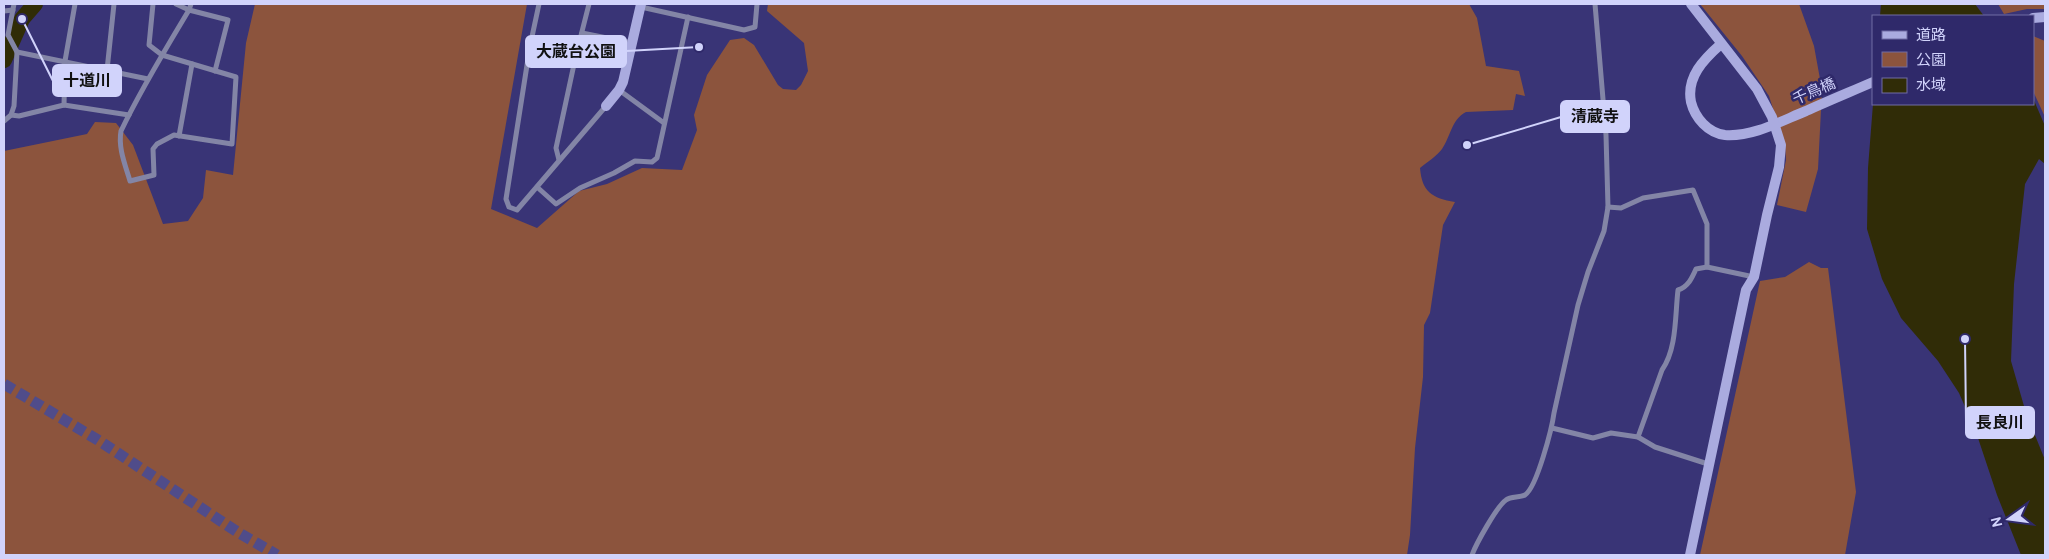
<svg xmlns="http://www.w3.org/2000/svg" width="2049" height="559" viewBox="0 0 2049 559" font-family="Overpass,'Noto Sans JP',sans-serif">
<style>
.green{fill:#8c543d}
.water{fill:#302c07}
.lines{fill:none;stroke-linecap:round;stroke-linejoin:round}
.river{stroke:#302c07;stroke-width:16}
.primary-tunnel{stroke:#504c8a;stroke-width:11;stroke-dasharray:11 5.5;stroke-linecap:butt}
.street{stroke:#8385a6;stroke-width:5}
.secondary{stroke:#aaabdf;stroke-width:10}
.labels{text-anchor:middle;stroke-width:5;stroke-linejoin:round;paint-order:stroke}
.street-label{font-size:15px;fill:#d1d3fb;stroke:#2f296a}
.leader{fill:none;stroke:#d1d3fb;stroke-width:2}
.callout-dot{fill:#d1d3fb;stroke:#2f296a;stroke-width:2}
.callout{fill:#d1d3fb;stroke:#d1d3fb;stroke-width:2}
.callout-label{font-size:16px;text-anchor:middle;font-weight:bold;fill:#111}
</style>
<rect width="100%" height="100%" fill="#393476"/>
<g class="green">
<path d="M255,4H527L491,209L537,228L579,191L607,184L642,168L682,170L697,130L694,115L707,75L730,40L744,38L754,45L778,85L783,89L796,90L801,85L808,71L804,43L767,11L768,4H1469L1477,18L1486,66L1519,71L1525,96L1516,94L1513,110L1466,112C1451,120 1451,136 1442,149C1437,156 1427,162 1420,168C1422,192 1432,198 1455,202L1443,225L1430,313L1424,325L1423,377L1415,448L1410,535L1407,555H4V151L87,134L95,122L116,123L133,145L163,224L188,221L203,198L206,170L233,175L246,43Z"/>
<path d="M1700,4H1799L1814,46L1822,90L1818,169L1806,212L1777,205L1786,160L1785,146L1769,96L1742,56Z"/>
<path d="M1998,4H2045V9H2027L2004,14Z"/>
<path d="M2033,36L2045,41V117L2033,91Z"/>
<path d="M1809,262L1821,268H1828L1856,492L1845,555H1700L1760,281L1785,277Z"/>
</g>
<g class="water">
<path d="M1881,4H1975L1984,16H1880Z"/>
<path d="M2033,98L2045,126V164L2039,159L2025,184L2014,284L2011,361L2026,413L2045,460V555H2021L1997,495L1976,432L1959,393L1938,361L1901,318L1882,279L1867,229L1868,168L1873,104H2033Z"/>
</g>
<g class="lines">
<path class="river" d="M4,60L22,19L35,4"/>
<path class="primary-tunnel" d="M4,384L98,440L239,533L277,555"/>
<g class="street">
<path d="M153,4L149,45L162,55L236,77L232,144L174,135L157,144L153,149L154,175L130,181C125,164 118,148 121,131C141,89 165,50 189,10L191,4"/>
<path d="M176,4L189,10L228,20L215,71"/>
<path d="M539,4L530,46L506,199L509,207L517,210L606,106"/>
<path d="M641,7L744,30L755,27L757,4"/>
<path d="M4,11L13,10"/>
<path d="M582,33L632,43"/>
<path d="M530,46L576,55"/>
<path d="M17,52L148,79"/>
<path d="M107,70L114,4"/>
<path d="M619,90L664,123"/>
<path d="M64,105L65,61L75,4"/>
<path d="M11,115L19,116L64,105L129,115"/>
<path d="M4,121L11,115L14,106L17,52L8,35L14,4"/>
<path d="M179,136L192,64"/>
<path d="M559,160L556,148L576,55L589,4"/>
<path d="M537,187L556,204L580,188L614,173L635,161L652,162L657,158L688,17"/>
<path d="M1608,207L1621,208L1643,198L1693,190L1707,224V267L1754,277"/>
<path d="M1552,428L1593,438L1611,433L1638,437L1655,447L1708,464"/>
<path d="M1638,437L1662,370C1677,349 1675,315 1678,290C1688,287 1692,278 1696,269L1707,267"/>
<path d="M1472,555C1476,544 1497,506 1506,500C1511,496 1519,498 1525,495C1537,487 1552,428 1554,413L1578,305L1588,272L1604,231L1608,207L1606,135L1595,4"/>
</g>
<g class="secondary">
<path d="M2033,18L2045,17"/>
<path d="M1721,44C1704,59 1686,77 1691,102C1695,118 1708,133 1725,135C1753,137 1781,121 1806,111C1828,101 1850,92 1873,82"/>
<path d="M606,106L619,90L623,82L641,4"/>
<path d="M1690,555L1746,290L1754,277L1767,215L1779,167L1781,145L1772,117L1757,89L1691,4"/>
</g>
</g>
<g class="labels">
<g class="street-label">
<text transform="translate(1814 91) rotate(-23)" y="5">千鳥橋</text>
</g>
</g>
<path class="leader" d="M699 47L626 51M22 19L53 81M1467 145L1561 117M1965 339L1966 422"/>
<g class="callout-dot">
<circle cx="699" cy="47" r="5"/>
<circle cx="22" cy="19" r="5"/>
<circle cx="1467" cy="145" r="5"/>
<circle cx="1965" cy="339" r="5"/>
</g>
<g class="callout">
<rect x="526" y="36" width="100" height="31" rx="5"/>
<rect x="53" y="65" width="68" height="31" rx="5"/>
<rect x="1561" y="101" width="68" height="31" rx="5"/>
<rect x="1966" y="407" width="68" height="31" rx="5"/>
</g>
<g class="callout-label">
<text x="576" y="57">大蔵台公園</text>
<text x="87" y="86">十道川</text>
<text x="1595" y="122">清蔵寺</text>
<text x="2000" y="428">長良川</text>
</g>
<rect width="2049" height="559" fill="none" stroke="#d1d3fb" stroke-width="10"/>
<rect x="1872" y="15" width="162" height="90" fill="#2f296a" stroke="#706da4"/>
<rect x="1882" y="31" width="25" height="8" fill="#aaabdf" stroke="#706da4"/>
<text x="1916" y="40" font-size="15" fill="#d1d3fb">道路</text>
<rect x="1882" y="52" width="25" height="15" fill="#8c543d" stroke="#706da4"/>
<text x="1916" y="65" font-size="15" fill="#d1d3fb">公園</text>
<rect x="1882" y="78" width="25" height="15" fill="#302c07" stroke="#706da4"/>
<text x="1916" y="90" font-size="15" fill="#d1d3fb">水域</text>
<g transform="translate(2009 519) rotate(256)" stroke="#2f296a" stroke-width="4" paint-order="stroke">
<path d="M0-4L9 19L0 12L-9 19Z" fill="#d1d3fb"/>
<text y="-8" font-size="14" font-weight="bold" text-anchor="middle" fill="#d1d3fb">N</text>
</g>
</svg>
